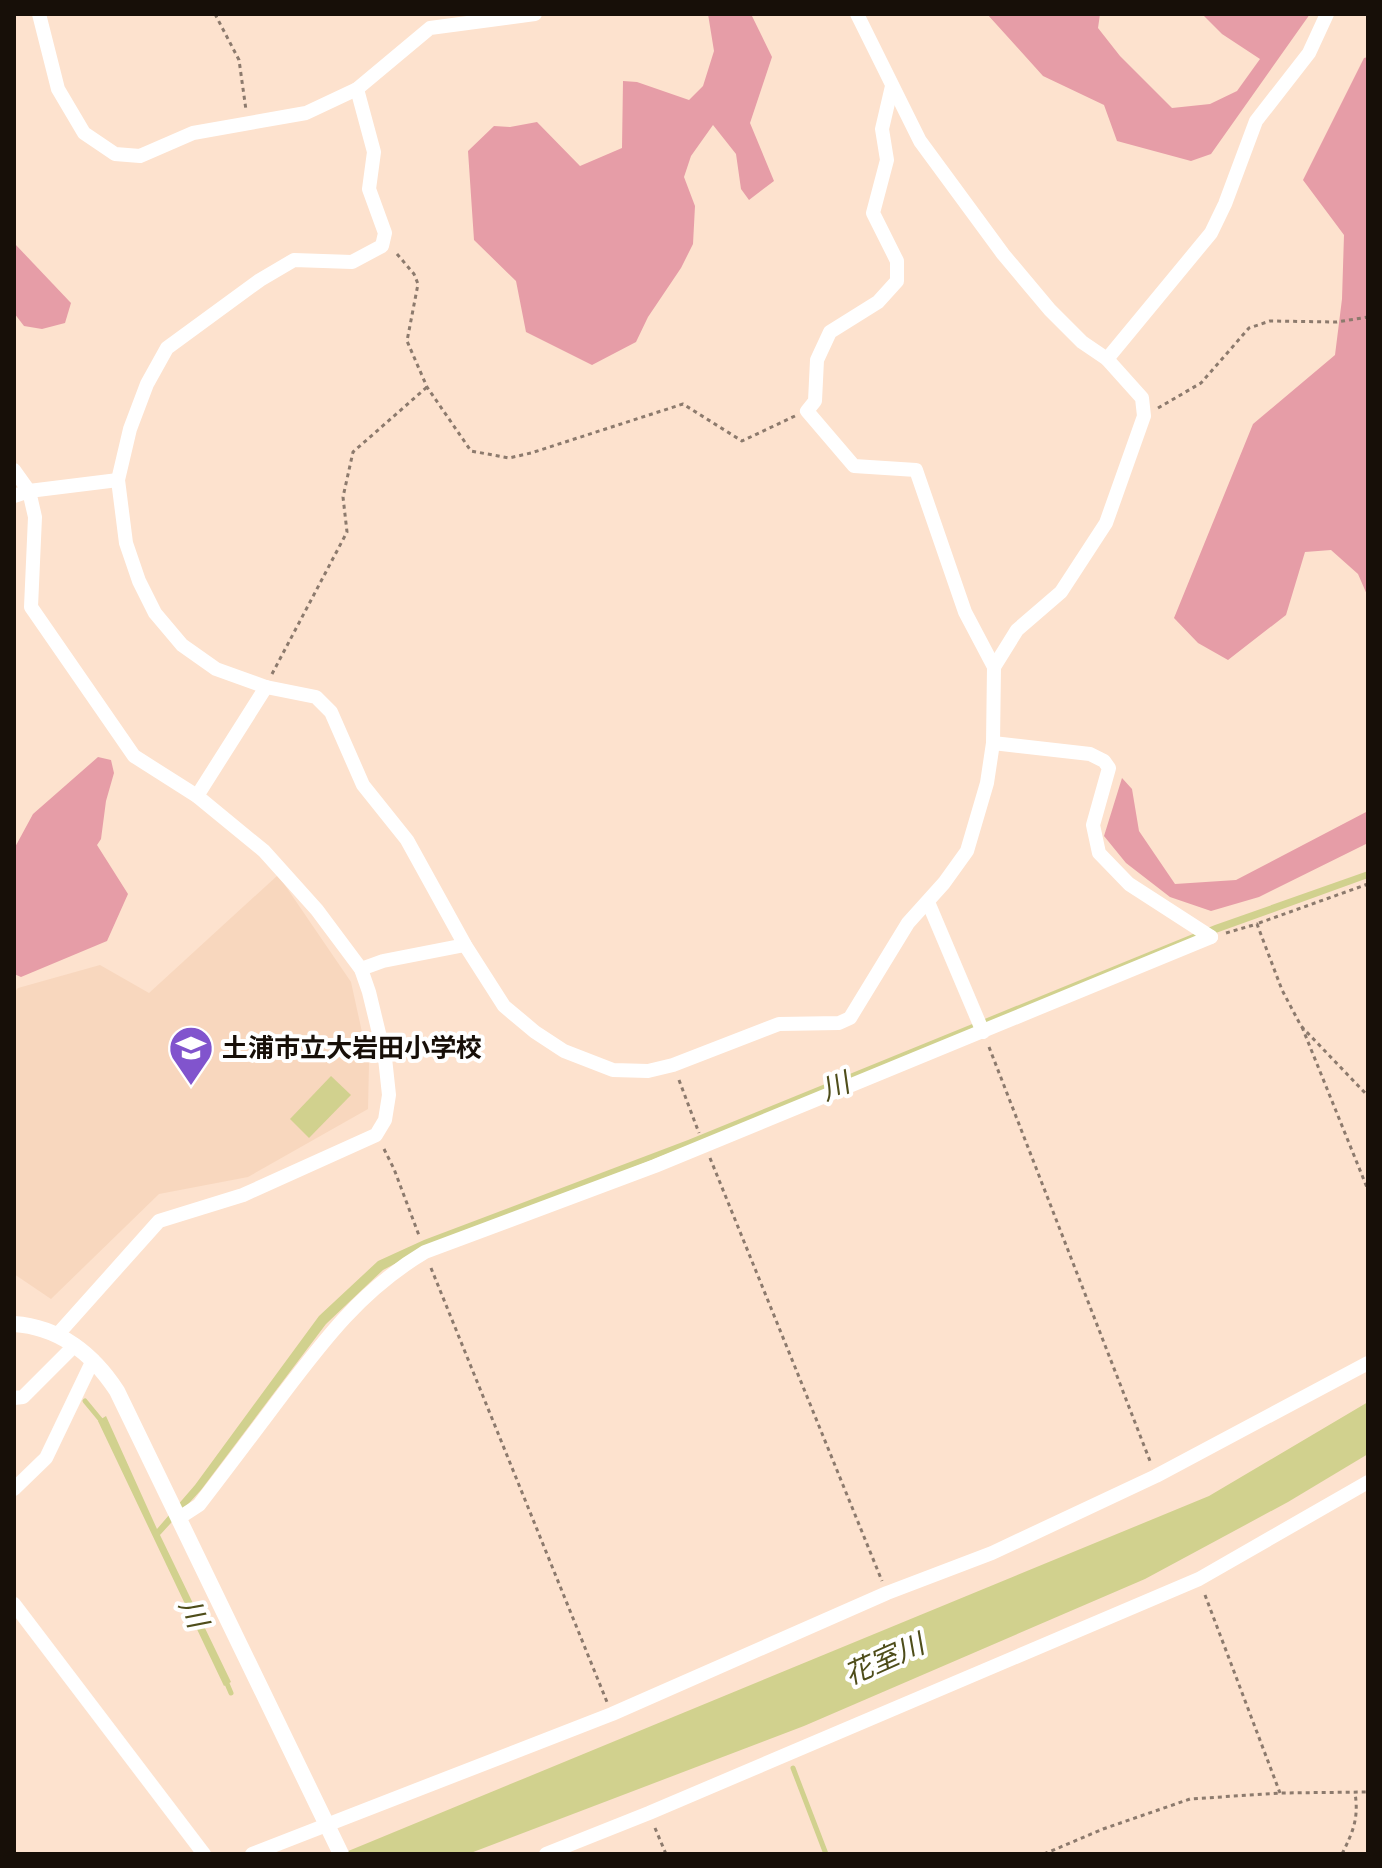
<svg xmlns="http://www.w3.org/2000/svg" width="1382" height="1868" viewBox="0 0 1382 1868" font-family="'Fira Sans','Noto Sans JP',sans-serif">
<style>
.built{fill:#f8d7be}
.forest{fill:#e69da7}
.water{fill:#d1d18e}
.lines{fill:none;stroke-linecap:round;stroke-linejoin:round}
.stream{stroke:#d1d18e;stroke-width:5}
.path{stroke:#8c7a6d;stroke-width:3;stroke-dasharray:4 4;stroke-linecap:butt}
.minor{stroke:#fff;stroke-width:14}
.tertiary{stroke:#fff;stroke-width:16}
.labels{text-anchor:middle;stroke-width:8;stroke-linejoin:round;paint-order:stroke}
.poi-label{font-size:26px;font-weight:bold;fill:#170f08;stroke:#fff;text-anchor:start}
.water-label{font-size:28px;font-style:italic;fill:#4e4d1a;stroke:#fff}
</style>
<rect width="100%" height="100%" fill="#fde2ce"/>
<path class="built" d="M278,875L351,982L369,1064L368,1109L248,1177L159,1194L51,1299L14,1274V993L18,988L100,965L149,993Z"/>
<g class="forest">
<path d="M708,14H751L772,57L750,123L774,181L749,200L741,189L736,154L713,125L691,156L684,177L695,206L693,244L681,268L648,317L636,342L592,365L526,332L516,281L474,240L468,151L494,126L510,127L537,122L580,166L622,148L623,81L637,82L689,100L703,86L714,51Z"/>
<path d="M987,14H1100L1098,28L1120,56L1172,108L1210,104L1237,91L1260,59L1222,34L1202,14H1310L1211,154L1191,161L1117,141L1104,105L1043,76Z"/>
<path d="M1368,57V597L1358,574L1331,550L1305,552L1286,615L1228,660L1198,643L1174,618L1253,424L1335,355L1342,299L1344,235L1303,180L1364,58Z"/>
<path d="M15,244L71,303L65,323L42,329L24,326L14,313Z"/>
<path d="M98,757L111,760L114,773L106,801L101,839L97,845L128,894L107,941L21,977L14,974V849L33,814Z"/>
<path d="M1122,778L1132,789L1139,831L1175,884L1236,880L1368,811V843L1259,897L1211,911L1170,897L1126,863L1104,836Z"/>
</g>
<g class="water">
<path d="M1368,871V878L1213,934L985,1028L412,1255L383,1270L326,1324L201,1490L160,1535L231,1682L224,1686L98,1421L106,1416L157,1529L195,1485L319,1316L378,1261L424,1240L688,1140L1215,925Z"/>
<path d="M331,1076L351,1095L309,1138L290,1119Z"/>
<path d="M1368,1402V1454L1288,1502L1145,1579L804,1726L468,1854H341L1209,1496Z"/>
</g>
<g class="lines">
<g class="stream">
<path d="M85,1401L104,1424"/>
<path d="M225,1679L231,1693"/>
<path d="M793,1768L826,1854"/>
</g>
<g class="path">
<path d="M215,14L239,60L246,110"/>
<path d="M397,254L414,274L418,284L407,341L427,387L471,451L509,458L531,453L683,404L742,441L795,416"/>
<path d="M1158,408L1201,383L1249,328L1270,321L1337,322L1368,317"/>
<path d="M272,674L347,532L343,497L353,452L427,387"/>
<path d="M1259,923L1368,884"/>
<path d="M1226,933L1257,924L1282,990L1301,1026L1368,1096"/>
<path d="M1302,1027L1368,1190"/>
<path d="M989,1047L1150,1461"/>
<path d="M679,1080L699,1133"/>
<path d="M384,1149L394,1169L420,1238"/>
<path d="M710,1158L882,1581"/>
<path d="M431,1268L607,1702"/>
<path d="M1205,1595L1280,1793"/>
<path d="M655,1828L666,1854"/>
<path d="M1044,1854L1103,1829L1190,1799L1280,1793L1368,1792"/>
<path d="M1342,1854C1353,1832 1359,1818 1355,1793"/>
</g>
<g class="minor">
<path d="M39,14L58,89L84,133L115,154L140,156L193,133L306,113L357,89L430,28L535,14"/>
<path d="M857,14L920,141L1003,254L1050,310L1082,342L1107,359L1142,398L1144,416L1106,523L1061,592L1017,630L994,667"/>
<path d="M357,89L374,152L369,189L385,233L382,246L352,262L294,260L260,280L167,348L147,384L130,429L118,480L126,543L139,581L155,613L182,645L216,669L266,687L316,697L331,712L363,785L407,840L465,945L504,1006L535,1032L564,1051L613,1070L648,1071L673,1065L779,1024L839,1023L850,1018L908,923L944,883L967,851L987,783L993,743L994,667L965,612L916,470L854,466L807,411L815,401L817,360L830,332L878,302L897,281V261L873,213L887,160L882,129L892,86"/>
<path d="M1107,359L1211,233L1225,204L1256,121L1309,53L1327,14"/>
<path d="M14,470L29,491L35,517L31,607L134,756L197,796L264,851L317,910L361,969L369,992L385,1058L389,1095L385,1120L376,1135L243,1195L159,1221L58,1334"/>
<path d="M14,496L29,491L118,480"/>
<path d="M993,743L1090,754L1104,761L1109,768L1093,825L1099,853L1129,884L1211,937"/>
<path d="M197,796L266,687"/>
<path d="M928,902L983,1032"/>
<path d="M361,969L383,961L465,945"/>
<path d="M14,1398L23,1397L75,1345"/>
<path d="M14,1489L46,1458L93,1360"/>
<path d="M179,1518L199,1505C226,1470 253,1434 280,1398C323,1341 361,1290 425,1252L655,1166L1211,937"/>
<path d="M14,1604L204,1854"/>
<path d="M252,1854L612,1714L887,1593L992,1553L1156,1476L1368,1363"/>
<path d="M546,1854L649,1813L1199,1579L1368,1482"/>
</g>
<path class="tertiary" d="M14,1324C59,1327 93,1354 117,1391L341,1854"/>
</g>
<defs>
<g id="school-pin" transform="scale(2.3)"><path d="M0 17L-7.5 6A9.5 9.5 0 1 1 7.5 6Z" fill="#8154cd" stroke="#fff"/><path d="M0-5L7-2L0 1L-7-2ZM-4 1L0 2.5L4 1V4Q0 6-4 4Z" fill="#fff"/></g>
</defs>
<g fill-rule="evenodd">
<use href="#school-pin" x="191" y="1048"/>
</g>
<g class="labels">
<g class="poi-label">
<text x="222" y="1057">土浦市立大岩田小学校</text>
</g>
<g class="water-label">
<text transform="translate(835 1086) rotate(-22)" y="10">川</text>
<text transform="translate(194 1613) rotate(65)" y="10">川</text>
<text transform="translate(884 1659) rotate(-24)" y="10">花室川</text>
</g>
</g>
<rect width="1382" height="1868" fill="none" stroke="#170f08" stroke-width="32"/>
</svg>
